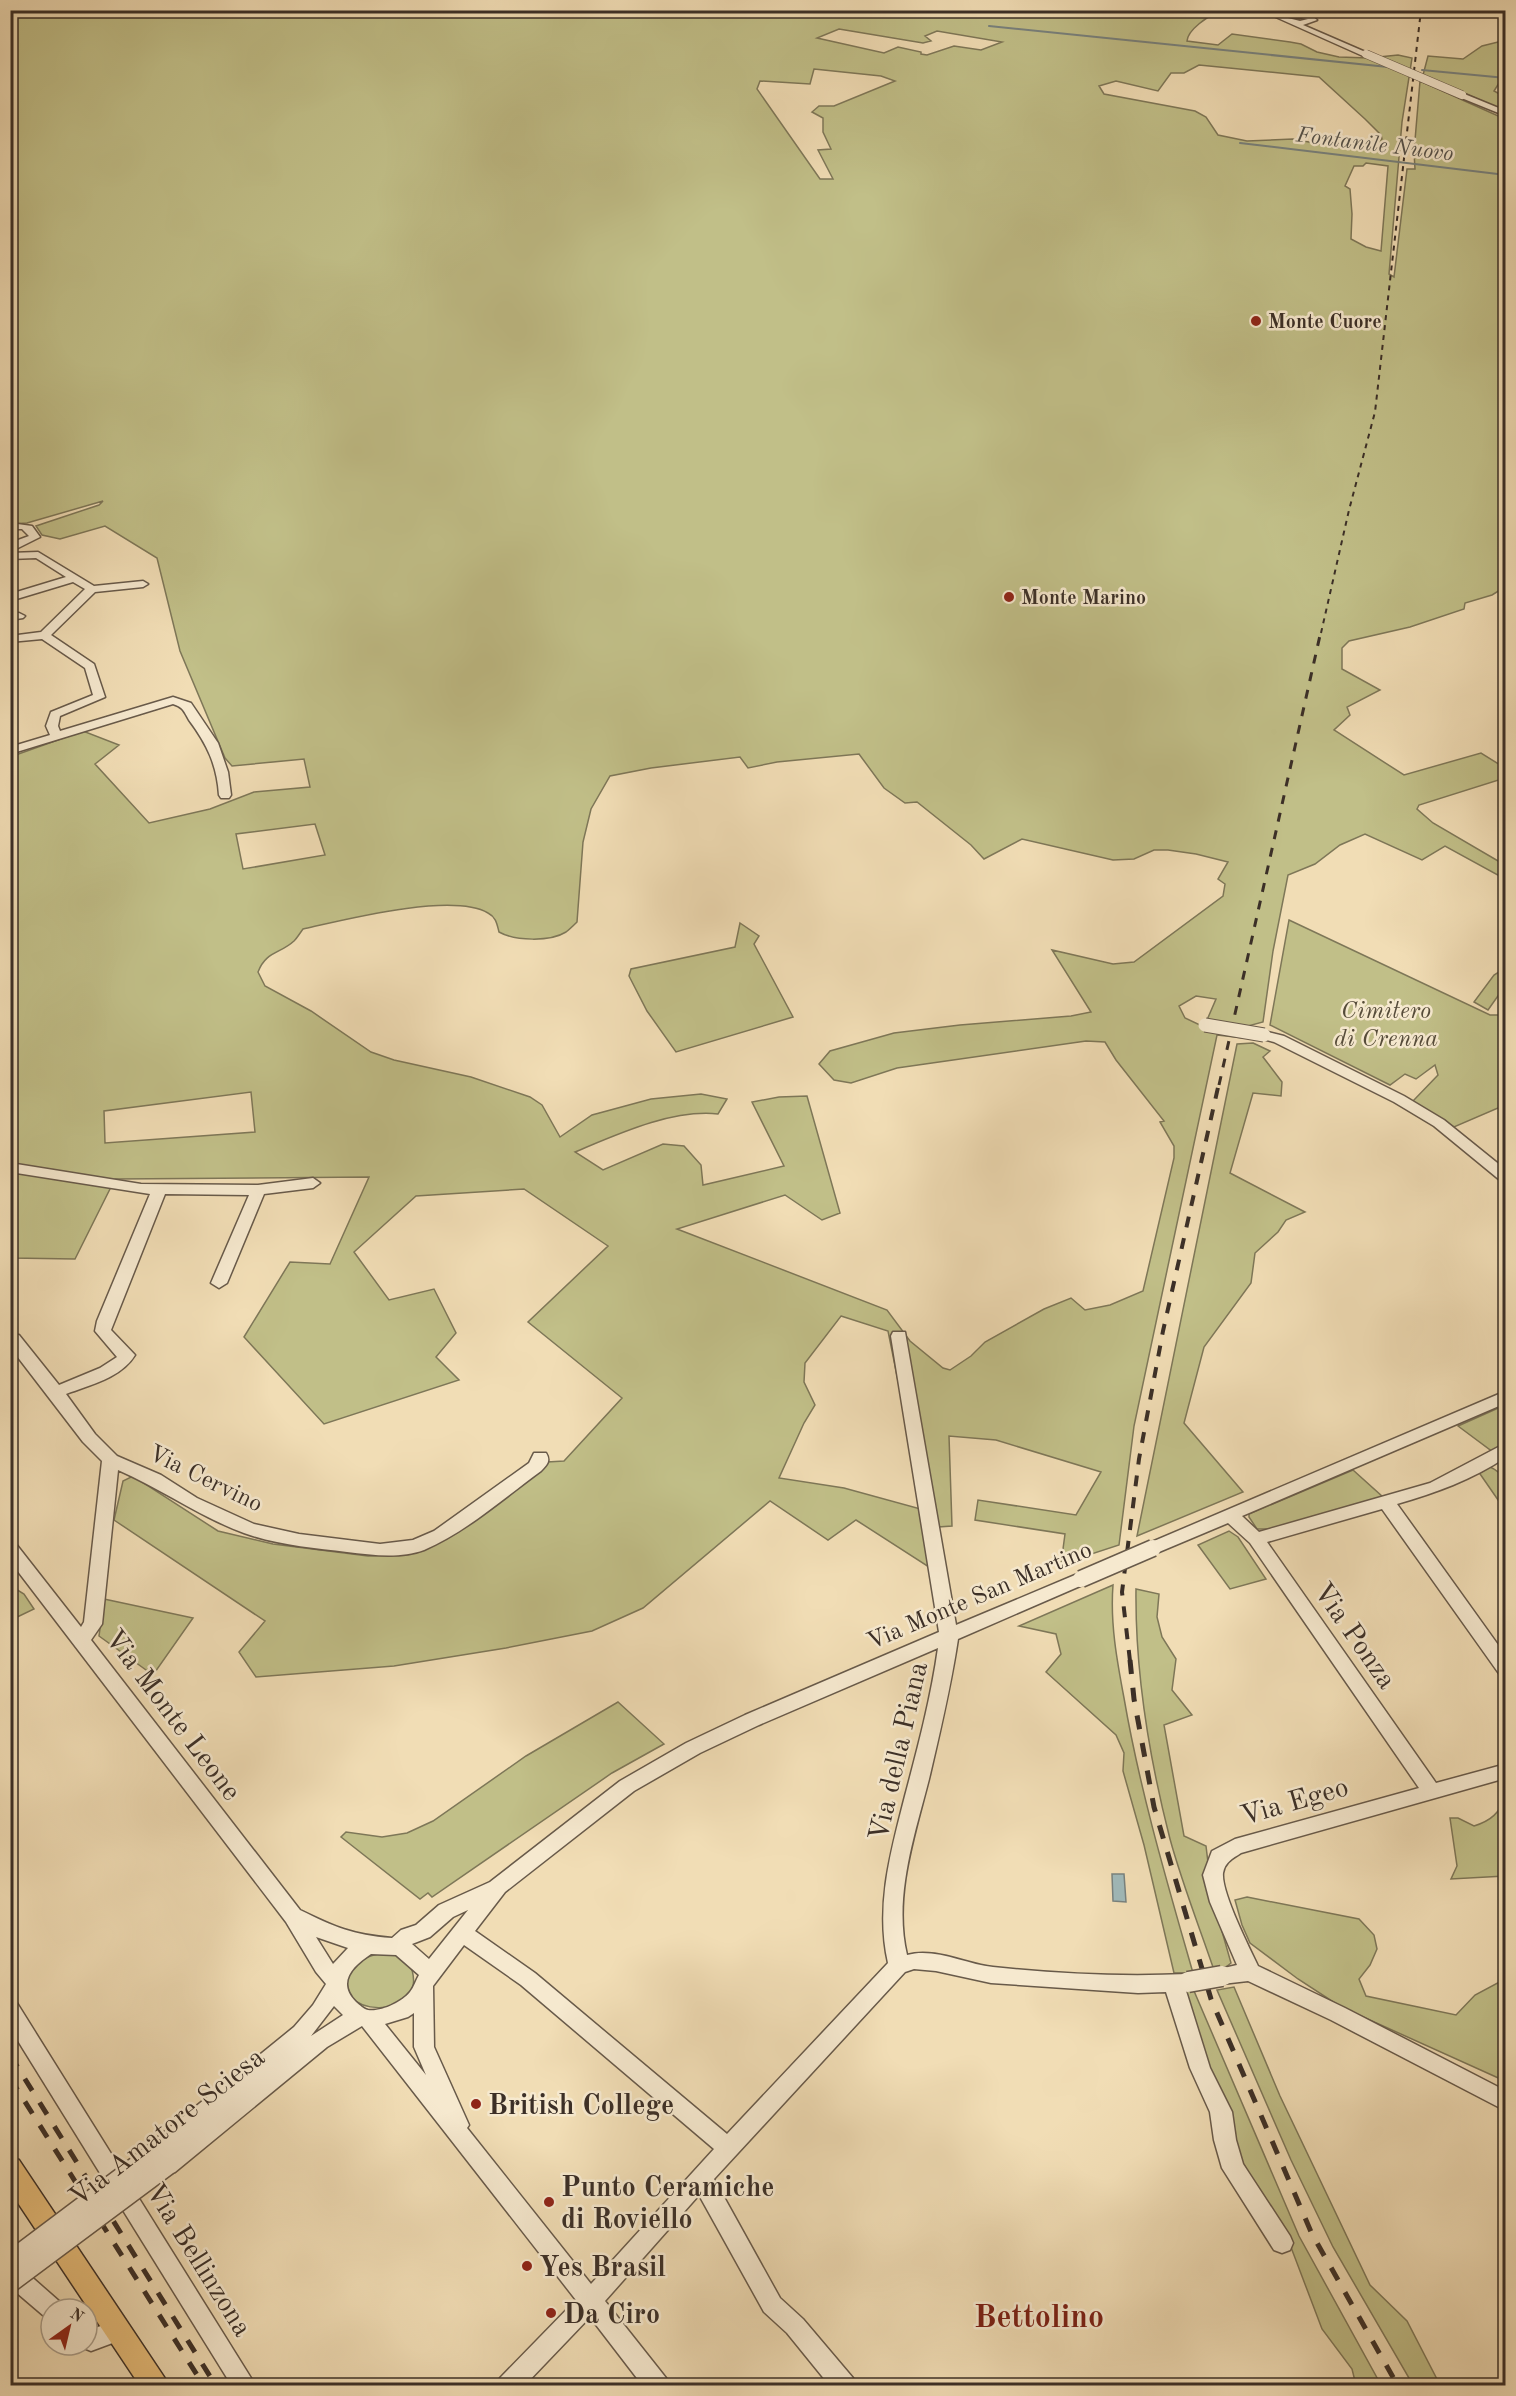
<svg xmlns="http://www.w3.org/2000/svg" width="1516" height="2396" viewBox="0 0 1516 2396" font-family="'Old Standard TT',serif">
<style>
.green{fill:#c1bf88;stroke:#7e7758;stroke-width:1.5;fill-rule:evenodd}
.water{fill:#a0b9b9;stroke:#78827f;stroke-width:1.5}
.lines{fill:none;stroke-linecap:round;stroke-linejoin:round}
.stream{stroke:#78827f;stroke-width:2}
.minor-casing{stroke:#685a4a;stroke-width:3}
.major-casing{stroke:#3b2f27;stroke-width:3}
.highway-casing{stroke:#3b2f27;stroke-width:3}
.minor{fill:#f6e9cf;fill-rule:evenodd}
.major{fill:#e8be7a;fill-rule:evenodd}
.highway{fill:#e8be7a;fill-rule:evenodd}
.rail-far3{stroke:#3b2f27;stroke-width:2;stroke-dasharray:5 5;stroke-linecap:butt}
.rail-far2{stroke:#3b2f27;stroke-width:3;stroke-dasharray:9 9;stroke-linecap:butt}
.rail-far1{stroke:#3b2f27;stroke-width:4;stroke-dasharray:11 11;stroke-linecap:butt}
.rail{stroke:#3b2f27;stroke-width:5;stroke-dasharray:14 14;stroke-linecap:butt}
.minor-bridge-far3-casing{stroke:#685a4a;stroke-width:9;stroke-linecap:butt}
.minor-bridge-far2-casing{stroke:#685a4a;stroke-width:15;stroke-linecap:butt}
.minor-bridge-far1-casing{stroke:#685a4a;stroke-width:19;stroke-linecap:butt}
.minor-bridge-casing{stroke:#685a4a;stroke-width:23;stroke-linecap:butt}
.minor-bridge-far3{stroke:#f6e9cf;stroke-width:8}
.minor-bridge-far2{stroke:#f6e9cf;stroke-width:13}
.minor-bridge-far1{stroke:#f6e9cf;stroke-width:16}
.minor-bridge{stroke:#f6e9cf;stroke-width:20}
.poi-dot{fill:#8f2418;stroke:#f6e9cf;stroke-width:2}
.labels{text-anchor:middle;stroke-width:5;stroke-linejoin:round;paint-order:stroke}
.far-poi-label{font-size:20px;font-weight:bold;fill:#3b2f27;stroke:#f6e9cf;text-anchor:start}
.far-water-label{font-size:22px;font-style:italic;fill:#54524c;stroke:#f6e9cf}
.park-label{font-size:24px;font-style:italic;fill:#564c3a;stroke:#f6e9cf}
.street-label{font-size:24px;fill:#3b2f27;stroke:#f6e9cf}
.near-street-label{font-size:28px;fill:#3b2f27;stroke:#f6e9cf}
.near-poi-label{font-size:28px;font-weight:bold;fill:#3b2f27;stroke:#f6e9cf;text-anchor:start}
.near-neighbourhood-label{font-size:32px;font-weight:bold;fill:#7a1f14;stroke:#f6e9cf}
</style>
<rect width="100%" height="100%" fill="#f1ddb5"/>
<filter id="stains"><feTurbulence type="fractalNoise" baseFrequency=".00333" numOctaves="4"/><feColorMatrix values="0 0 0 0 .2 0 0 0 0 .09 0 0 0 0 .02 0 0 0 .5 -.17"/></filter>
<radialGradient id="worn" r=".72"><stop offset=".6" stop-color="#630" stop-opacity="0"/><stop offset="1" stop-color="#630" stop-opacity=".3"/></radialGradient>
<g class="green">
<path d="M1179,10L1199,13L1218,11C1208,17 1188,29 1187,41L1218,45L1232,34L1290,42L1301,44L1317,52L1339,57L1369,58L1398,55L1412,58L1402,122L1389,274L1394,277L1407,169H1415L1414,152L1420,81L1505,119V587L1492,595L1465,603L1464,609L1410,627L1349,641L1342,648V669L1380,690L1347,707L1350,715L1334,730L1404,775L1481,753L1505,768V778L1419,805L1417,809L1433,823L1505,865V879L1445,846L1422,860L1365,834L1340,845L1315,864L1288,875L1273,951L1263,1022L1244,1027L1243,1038L1217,1035L1134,1426L1119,1545L1061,1564L1065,1534L975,1520L978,1500L1076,1515L1101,1472L996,1440L949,1436L952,1526L938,1527L932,1569L856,1520L828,1540L770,1501L643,1608L592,1631L506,1648L394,1666L256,1677L239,1652L265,1621L114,1520L123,1481L133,1476L218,1531L273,1544L368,1556L403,1555L432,1546L547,1462L564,1461L622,1398L528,1322L608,1246L524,1189L416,1196L354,1252L389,1300L434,1289L456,1333L436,1357L459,1380L324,1424L244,1337L290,1262L330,1264L369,1177L115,1179L75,1259L11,1258L10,757L83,731L119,745L95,764L149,823L210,809L254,792L310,787L304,759L232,766L225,758L180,651L157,558L105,526L60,539L42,535L36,526L99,505L103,501L27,523L11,524V11ZM839,29L923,43L931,41L925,36L937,31L1002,42L981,50L954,46L927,55L921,54V52L898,47L884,53L817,38ZM1199,65L1319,77L1365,119L1381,135L1382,139L1375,144L1330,146L1293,139L1247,141L1218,135L1206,117L1195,111L1104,94L1099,86L1116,81L1158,91L1171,73H1184ZM814,69L881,76L895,81L834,106H819L812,112L823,118V132L831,149L818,150L833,179H820L757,89L760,81L810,84ZM1366,163L1388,166L1381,251L1366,247L1351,239L1352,214L1350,189L1345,186L1354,166H1363ZM859,754L884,788L905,803L917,802L971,845L984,859L1022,839L1113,860L1134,859L1154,850H1168L1196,854L1228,862L1218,879L1225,884L1223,896L1134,962L1113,964L1052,950L1091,1012L1071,1016L960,1025L894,1033L830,1051L819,1064L834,1080L851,1083L897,1068L1086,1041L1105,1042L1116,1060L1164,1121L1160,1122L1174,1146V1158L1143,1291L1110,1305L1085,1310L1071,1298L1044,1309L985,1342L971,1356L950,1370L943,1368L910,1341L887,1310L677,1229L785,1195L822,1220L840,1213L807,1096L779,1097L752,1102L784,1166L703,1185L701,1165L684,1146L663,1144L603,1170L575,1152C618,1134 672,1109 718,1114L727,1099L701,1094L651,1099L592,1115L560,1137L542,1105L530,1097L471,1077L394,1060L371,1052L311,1011L265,986L258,972C266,951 280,954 294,941C297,938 300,933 303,929C343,920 452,892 488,913C496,917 497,924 499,932C515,941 550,942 566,932C570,929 574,925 577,922L583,842L591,809L610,776L651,768L740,757L748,768L777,762ZM315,824L325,855L243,869L236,834ZM1196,996L1216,999L1204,1027L1185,1018L1179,1006ZM251,1092L255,1132L105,1143L104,1111ZM841,1316L888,1331L924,1510L844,1488L779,1478L804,1423L815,1405L804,1382L805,1363Z"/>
<path d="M1498,42L1505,44V68L1501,75L1505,76V83H1499L1494,91L1505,97V111L1423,75L1428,56L1463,59L1482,46Z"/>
<path d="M1289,920L1490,1015H1505V1105L1454,1127L1412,1102L1438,1075L1435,1065L1416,1079L1405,1074L1390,1085L1270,1025Z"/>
<path d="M740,923L759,936L754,944L793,1017L676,1052L647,1011L629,976L631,969L735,947Z"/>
<path d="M1505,968V986L1488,1010L1474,1002L1494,975Z"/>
<path d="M1253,1043L1270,1051L1263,1057L1282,1082L1281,1096L1253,1093L1230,1173L1305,1212L1286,1220L1278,1232L1255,1253L1251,1283L1204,1347L1184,1423L1243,1492L1137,1536L1237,1044Z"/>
<path d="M1505,1405V1443L1493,1452L1458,1426Z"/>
<path d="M1488,1466C1511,1476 1505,1488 1505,1510L1478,1471Z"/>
<path d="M1353,1470L1384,1498L1271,1529H1257L1249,1517V1514Z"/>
<path d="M1229,1531L1238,1537L1266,1579L1230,1589L1198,1545Z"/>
<path d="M1113,1585C1110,1623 1117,1661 1124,1698C1140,1791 1167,1882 1193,1973H1174L1144,1845L1123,1771L1124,1753L1116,1735L1046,1672L1061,1654L1056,1634L1019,1626Z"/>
<path d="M11,1586L24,1594L34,1609L11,1620Z"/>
<path d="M1136,1589L1159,1594L1157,1617L1162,1637L1176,1659L1172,1690L1192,1715L1164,1725L1184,1836L1206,1846L1212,1896L1231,1963L1226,1967L1214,1970C1199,1926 1182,1883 1170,1839C1149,1757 1135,1673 1136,1589Z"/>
<path d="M104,1599L193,1618L153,1675L99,1636Z"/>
<path d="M618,1702L664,1744L612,1773L432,1897L428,1893L420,1899L341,1837L346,1832L382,1837L407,1833L433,1821L526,1756Z"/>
<path d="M1505,1795V1876L1451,1879L1457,1866L1450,1818H1458L1474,1826C1490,1821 1501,1813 1505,1795Z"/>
<path d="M1247,1897L1359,1919L1374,1935L1377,1949L1370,1965L1359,1979L1366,1996L1456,2015L1475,1995L1505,1979V2081L1341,2007L1298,1979L1250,1943L1242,1925L1235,1900Z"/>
<path d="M387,1953L397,1955L411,1967C431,2024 324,2017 351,1971C358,1958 373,1954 387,1953Z"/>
<path d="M1234,1987L1280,2096L1370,2285L1407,2321L1440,2385H1413L1333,2247L1291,2160L1217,1990Z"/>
<path d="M1182,1991H1194L1299,2236L1381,2385H1356L1352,2369L1322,2329L1289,2242L1260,2195L1237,2151Z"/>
</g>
<path class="water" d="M1112,1874H1124L1126,1902L1113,1901Z"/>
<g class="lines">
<g class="stream">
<path d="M989,26L1388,67"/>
<path d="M1422,70L1506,78"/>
<path d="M1240,143L1506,175"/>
</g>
<g class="minor-casing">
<g id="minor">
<path d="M1260,10C1267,10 1273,14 1279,14C1294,14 1305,9 1317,20L1303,25L1370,54L1363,56ZM1288,16L1308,19L1300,21L1284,17Z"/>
<path d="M1462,93L1506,111V116L1459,97L1458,95Z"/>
<path d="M10,523L32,526L40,537L10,552V543L29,536L22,529H10Z"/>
<path d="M38,552L94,586L143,581L148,584L143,587L95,592L51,635L94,664L105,697L60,716L58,726L60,731L173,697L191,703L218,743L228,772L231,795L229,798H221L219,795C217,765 207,744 189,720C184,711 183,707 173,704L10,754V747L50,735L46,726L51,712L93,695L85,668L42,639L10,642V636L41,632L85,589L73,582L10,601V594L66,577L36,558L10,559V553Z"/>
<path d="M19,613L25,616L23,618L10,620V614Z"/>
<path d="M1264,1031L1284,1036L1404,1096L1444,1120L1506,1170V1182L1501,1181L1434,1126L1394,1102L1274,1042L1259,1038L1257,1035L1259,1032Z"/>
<path d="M10,1163L141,1184L258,1185L313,1178L320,1183L313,1188L264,1194L227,1283L219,1288L211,1283L249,1195L165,1194L111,1330L135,1355C121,1378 90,1385 66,1394L95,1434L117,1456L161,1475L197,1498L254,1524L299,1534L380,1544L413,1540L434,1531L529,1463L534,1453H546C551,1461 547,1465 541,1471C504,1498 466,1532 424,1550C400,1559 372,1555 347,1552C313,1548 277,1545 244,1533C200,1517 162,1489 118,1470L102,1624L91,1640L300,1910C335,1927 352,1935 392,1938L401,1930L416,1925L439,1905L490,1882L620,1781L686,1743L745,1715L939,1632L891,1336L893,1332H905L956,1625L1075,1575L1081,1573L1087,1575L1090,1579L1087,1583L958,1639C951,1686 940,1732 929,1779C915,1834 893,1897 907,1955C934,1947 966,1964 993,1967C1058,1974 1123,1977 1188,1974L1195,1976L1198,1982L1195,1988L1186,1991L1210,2068L1232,2112L1236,2140L1243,2164L1290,2236L1293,2243L1290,2250L1282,2253L1274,2250L1222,2168L1214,2140L1210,2112L1190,2068L1166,1992L1138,1993L991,1983L936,1971L914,1969L905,1972L714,2179L780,2298L803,2319L853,2378L856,2386H830L787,2333L764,2312L699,2195L605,2301L666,2378L669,2386H643L590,2317L524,2386H497L500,2378L576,2300L362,2026L327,2047L175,2172L167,2175L159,2172L156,2165L158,2161L147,2160L144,2153L147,2146L294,2027L313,2005L326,1984L316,1972L286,1922L10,1561V1542L16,1544L81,1627L84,1622L102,1461L83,1442L10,1347V1334L19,1335L59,1385L100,1368L117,1357L95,1331L97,1321L150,1194L10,1172ZM938,1648C931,1698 918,1747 905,1796C891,1851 875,1906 888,1963L727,2134L535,1973L475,1931L505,1892L634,1791L700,1753L759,1725ZM468,1910L429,1959L412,1944L430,1937L453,1917ZM316,1937L348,1948L333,1964ZM464,1945L521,1985L714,2149L591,2284L467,2128L469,2125L434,2047L433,1986ZM371,1954L396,1955L419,1975C416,1980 414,1987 410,1992C402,2002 381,2012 368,2010C363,2009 360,2005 356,2002C336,1982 353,1966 371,1954ZM334,2006L343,2015L311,2036ZM414,2013V2047L426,2075L385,2024L408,2017Z"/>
<path d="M1506,1391V1403L1242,1516L1259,1532L1430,1483L1506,1443V1457C1472,1480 1435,1493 1397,1504L1506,1656V1677L1500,1675L1382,1509L1267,1542L1436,1783L1506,1764V1778L1241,1853C1232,1859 1225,1862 1223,1873C1221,1892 1249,1947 1258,1966L1345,2008L1506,2091V2111L1331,2020L1248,1981L1222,1984L1215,1982L1212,1976L1215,1970L1237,1965L1210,1902L1203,1875L1212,1851L1235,1839L1419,1788L1250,1543L1228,1523L1159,1552L1153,1554L1147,1552L1144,1548L1147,1544Z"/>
<path d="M10,2001L17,2003L256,2386H232L10,2028Z"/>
<path d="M10,2262L18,2265L60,2302L63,2309H51V2319L44,2316L10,2287Z"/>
<path d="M118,2320L126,2324L129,2331L126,2338L91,2351L79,2346L87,2345V2327L92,2329Z"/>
</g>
</g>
<g class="major-casing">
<path id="major" d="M10,2157L19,2160L170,2386H140L10,2191Z"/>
</g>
<g class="highway-casing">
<path id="highway" d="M1304,11H1337L1332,14L1301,16L1299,14Z"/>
</g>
<use href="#minor" class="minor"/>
<use href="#major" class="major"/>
<use href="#highway" class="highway"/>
<path class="rail-far3" d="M1321,633L1349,510L1375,412L1421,10"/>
<path class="rail-far2" d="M1219,1085L1321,631"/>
<path class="rail-far1" d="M1130,1661L1122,1592L1139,1459L1163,1331L1219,1083"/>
<g class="rail">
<path d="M1130,1660L1134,1699L1154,1807L1211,1999L1312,2234L1398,2386"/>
<path d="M10,2055L216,2386"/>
<path d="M10,2078L204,2386"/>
</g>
<g class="minor-bridge-far3-casing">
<path id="minor-bridge-far3" d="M1366,54L1462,95"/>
</g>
<g class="minor-bridge-far2-casing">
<path id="minor-bridge-far2" d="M1205,1025L1264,1035"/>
</g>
<g class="minor-bridge-far1-casing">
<path id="minor-bridge-far1" d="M1081,1579L1153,1548"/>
</g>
<g class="minor-bridge-casing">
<g id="minor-bridge">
<path d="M1188,1982L1222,1976"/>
<path d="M10,2262L155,2153"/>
<path d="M10,2282L167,2165"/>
</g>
</g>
<use href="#minor-bridge-far3" class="minor-bridge-far3"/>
<use href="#minor-bridge-far2" class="minor-bridge-far2"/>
<use href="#minor-bridge-far1" class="minor-bridge-far1"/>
<use href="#minor-bridge" class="minor-bridge"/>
</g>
<g class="poi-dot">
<circle cx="1256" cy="321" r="6"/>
<circle cx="1009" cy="597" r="6"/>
<circle cx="476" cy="2104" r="6"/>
<circle cx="549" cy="2202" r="6"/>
<circle cx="527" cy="2266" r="6"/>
<circle cx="551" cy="2313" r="6"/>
</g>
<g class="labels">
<g class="far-poi-label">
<text x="1268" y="328">Monte Cuore</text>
<text x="1021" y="604">Monte Marino</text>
</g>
<g class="far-water-label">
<text transform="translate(1375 143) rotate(7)" y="8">Fontanile Nuovo</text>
</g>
<g class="park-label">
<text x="1386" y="1018">Cimitero<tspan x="1386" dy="28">di Crenna</tspan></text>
</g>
<g class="street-label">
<text transform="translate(206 1478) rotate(26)" y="8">Via Cervino</text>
<text transform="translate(979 1595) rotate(-23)" y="8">Via Monte San Martino</text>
</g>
<g class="near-street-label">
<text transform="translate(1356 1635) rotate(55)" y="10">Via Ponza</text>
<text transform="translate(174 1714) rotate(53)" y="10">Via Monte Leone</text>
<text transform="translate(897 1751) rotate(-77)" y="10">Via della Piana</text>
<text transform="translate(1294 1800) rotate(-16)" y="10">Via Egeo</text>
<text transform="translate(166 2126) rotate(-38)" y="10">Via Amatore Sciesa</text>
<text transform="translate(200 2259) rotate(58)" y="10">Via Bellinzona</text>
</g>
<g class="near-poi-label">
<text x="488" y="2114">British College</text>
<text x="561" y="2196">Punto Ceramiche<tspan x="561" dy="32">di Roviello</tspan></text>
<text x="539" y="2276">Yes Brasil</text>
<text x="563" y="2323">Da Ciro</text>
</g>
<g class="near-neighbourhood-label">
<text x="1039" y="2327">Bettolino</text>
</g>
</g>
<rect width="1516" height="2396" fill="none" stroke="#f1ddb5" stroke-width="36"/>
<rect x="12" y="12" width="1492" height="2372" fill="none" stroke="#3b2f27" stroke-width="3"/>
<rect x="18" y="18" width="1480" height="2360" fill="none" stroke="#3b2f27" stroke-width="1.5"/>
<g transform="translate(69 2327) rotate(34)"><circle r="28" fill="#f6e9cf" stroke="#ab9f8c" stroke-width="1.5"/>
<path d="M0-4.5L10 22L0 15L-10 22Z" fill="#8f2418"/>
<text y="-9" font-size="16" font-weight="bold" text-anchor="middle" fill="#3b2f27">N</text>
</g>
<rect width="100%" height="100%" filter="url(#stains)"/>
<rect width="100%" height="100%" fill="url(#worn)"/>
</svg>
